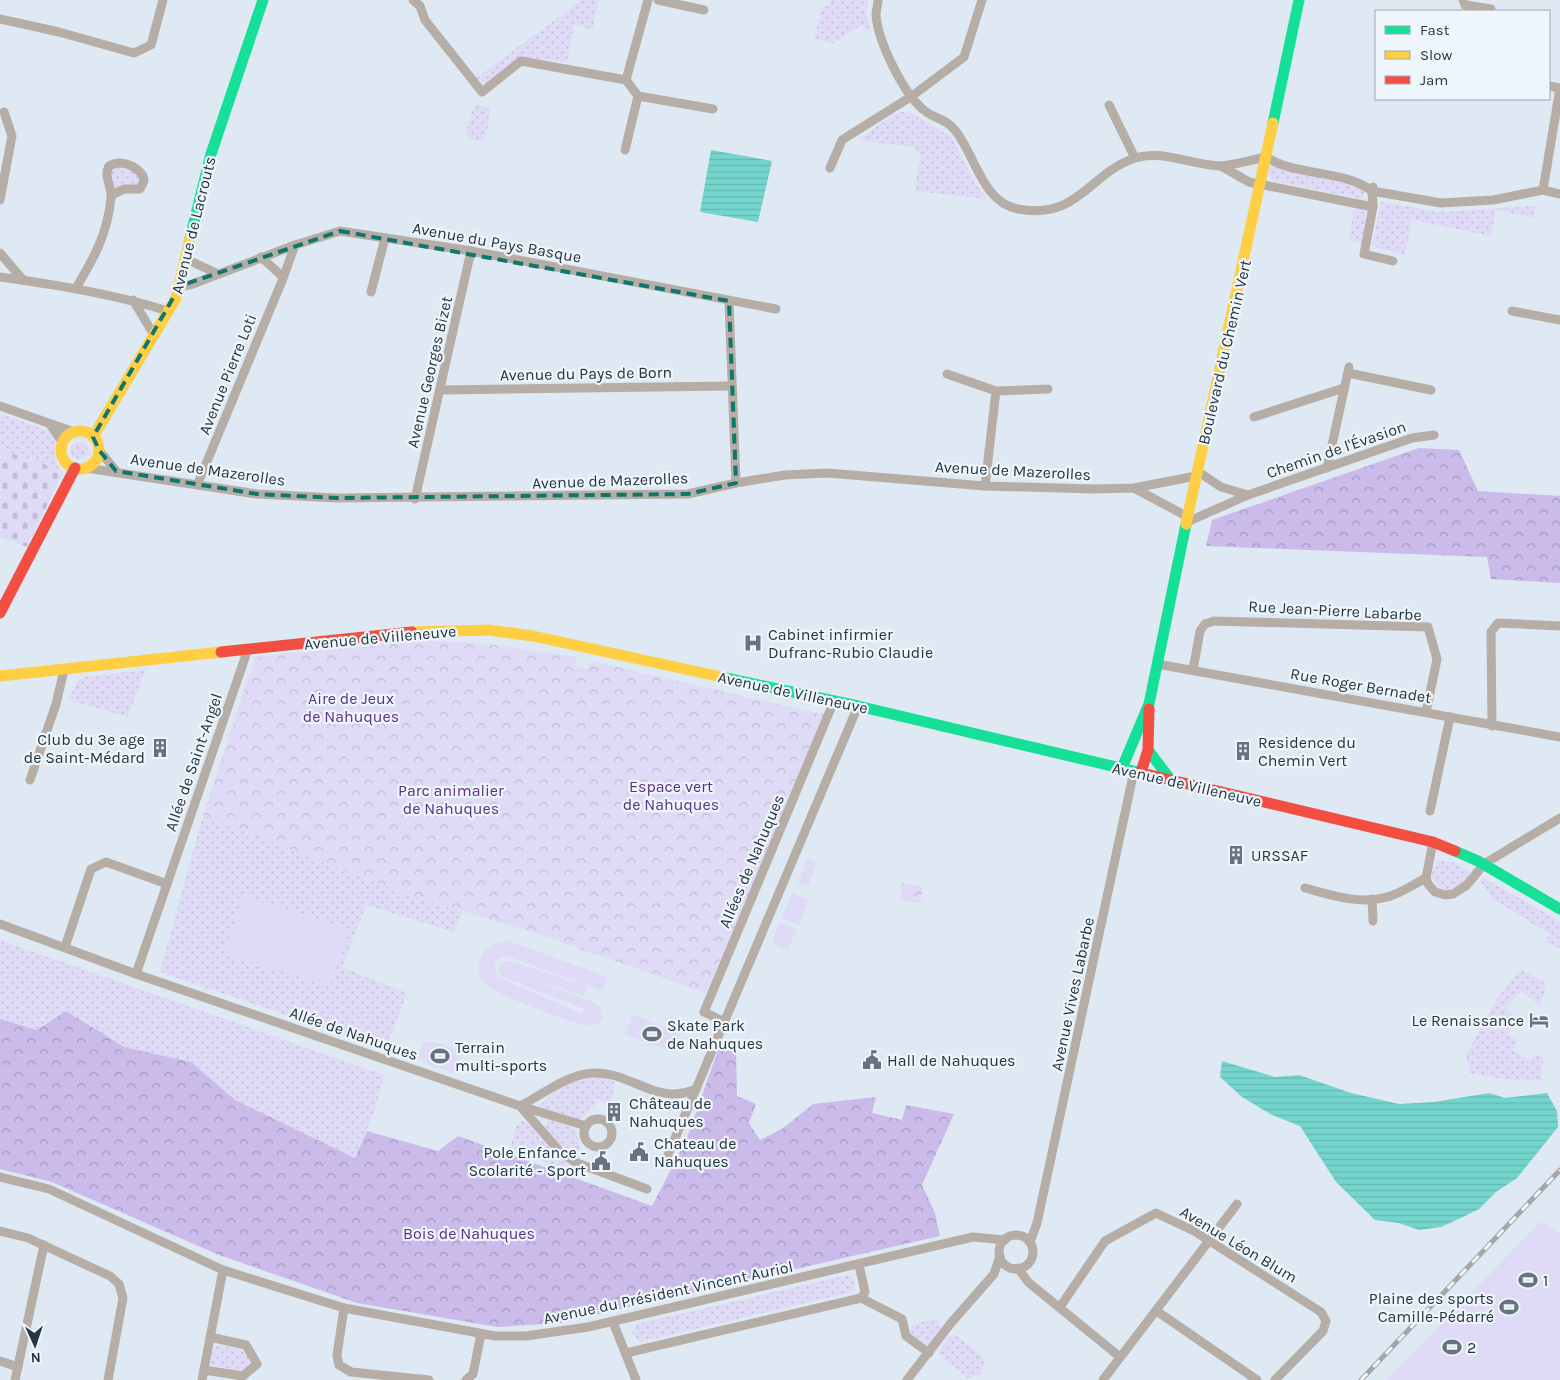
<svg xmlns="http://www.w3.org/2000/svg" width="1560" height="1380" viewBox="0 0 1560 1380" font-family="Karla,sans-serif">
<style>
.grass{fill:url(#grass-dots)}
.forest{fill:url(#forest-crowns)}
.cemetery{fill:url(#cemetery-stones)}
.park{fill:url(#park-crowns)}
.pitch{fill:#dfdbf6}
.water{fill:url(#water-rules)}
.lines{fill:none;stroke-linecap:round;stroke-linejoin:round}
.street{stroke:#b6aea6;stroke-width:9}
.fast{stroke:#16e098;stroke-width:11}
.slow{stroke:#ffcf43;stroke-width:11}
.jam{stroke:#f24e42;stroke-width:11}
.rail-casing{stroke:#a7a6a6;stroke-width:5}
.rail{stroke:#eef5fb;stroke-width:3;stroke-dasharray:9;stroke-linecap:butt}
.marked{fill:none;stroke:#0f766e;stroke-width:4;stroke-dasharray:10 6;stroke-linejoin:round}
.labels{text-anchor:middle;stroke-width:4.5;stroke-linejoin:round;paint-order:stroke}
.street-label{font-size:16px;fill:#273541;stroke:#eef5fb}
.poi-label{font-size:16px;fill:#273541;stroke:#eef5fb;text-anchor:start}
.park-label{font-size:16px;fill:#5d2e88;stroke:#eef5fb}
</style>
<defs>
<pattern id="grass-dots" width="8" height="8" patternUnits="userSpaceOnUse" patternTransform="scale(1.25)"><rect width="8" height="8" fill="#dfdbf6"/><path d="M2 2h.1M6 6h.1" fill="none" stroke="#bfbdd4" stroke-width="1.8" stroke-linecap="round"/></pattern>
<pattern id="forest-crowns" width="20" height="18" patternUnits="userSpaceOnUse" patternTransform="scale(1.25)"><rect width="20" height="18" fill="#cabbeb"/><path d="M2 6a3 3 0 1 1 6 0M12 15a3 3 0 1 1 6 0" fill="none" stroke="#a499c0"/></pattern>
<pattern id="cemetery-stones" width="16" height="16" patternUnits="userSpaceOnUse" patternTransform="scale(1.25)"><rect width="16" height="16" fill="#dfdbf6"/><path d="M2 7V4a2 2 0 0 1 4 0v3zM10 15v-3a2 2 0 0 1 4 0v3z" fill="#bfbdd4"/></pattern>
<pattern id="park-crowns" width="20" height="18" patternUnits="userSpaceOnUse" patternTransform="scale(1.25)"><rect width="20" height="18" fill="#dfdbf6"/><path d="M2 6a3 3 0 1 1 6 0M12 15a3 3 0 1 1 6 0" fill="none" stroke="#bfbdd4"/></pattern>
<pattern id="water-rules" width="6" height="5" patternUnits="userSpaceOnUse" patternTransform="scale(1.25)"><rect width="6" height="5" fill="#74d5cd"/><path d="M0 2.5h6" fill="none" stroke="#64b7b1"/></pattern>
</defs>
<rect width="100%" height="100%" fill="#dee9f3"/>
<g class="grass">
<path d="M582,0H598L593,29L574,25L567,62L523,59L487,84L476,78Z"/>
<path d="M831,0H868L866,14L871,31L862,25L833,43L814,39L823,5L830,6Z"/>
<path d="M478,104L490,109L486,138L478,141L468,137L466,132L474,105Z"/>
<path d="M903,112L911,113L952,137L975,183L987,199L915,191L920,154L912,147L858,140L894,114Z"/>
<path d="M1270,165L1362,188L1364,193L1362,199L1271,180L1268,175Z"/>
<path d="M116,166L135,170L142,178L141,184L114,190L110,174L111,168Z"/>
<path d="M1381,202L1439,212L1536,206L1534,218L1496,210L1491,236L1412,220L1405,255L1372,246Z"/>
<path d="M1354,209H1367L1362,243L1349,241Z"/>
<path d="M0,413L50,432L56,440L54,450L59,469L0,449Z"/>
<circle cx="79" cy="451" r="9"/>
<path d="M145,670L128,717L68,700L78,681L83,677Z"/>
<path d="M203,815L408,895L462,911L454,932L366,905L342,967L407,993L386,1049L160,972Z"/>
<path d="M1437,860L1454,863L1471,872L1470,877L1451,892L1440,889L1431,876Z"/>
<path d="M1484,878L1560,921V949L1545,941L1550,934L1491,898L1481,881Z"/>
<path d="M0,940L384,1075L376,1106L355,1158L235,1100L191,1062L124,1047L66,1011L37,1030L0,1019Z"/>
<path d="M1521,969L1547,984L1540,1006L1521,991L1505,1008L1517,1018L1508,1035L1518,1041L1513,1050L1530,1060L1536,1054L1543,1057L1541,1081L1503,1079L1470,1073L1466,1055L1497,999Z"/>
<path d="M600,1076L615,1082L610,1105L597,1099L593,1107L577,1122L538,1108C553,1089 576,1078 600,1076Z"/>
<path d="M549,1118L576,1130L580,1148L575,1159L563,1151L543,1131Z"/>
<path d="M522,1121L529,1123L550,1148L574,1166L571,1173L510,1148L516,1127Z"/>
<path d="M848,1275C856,1279 858,1286 852,1292L640,1342L632,1334L636,1325L640,1323Z"/>
<path d="M935,1319H937L942,1328L928,1345L911,1334L910,1327L914,1324Z"/>
<path d="M956,1335L983,1357L984,1366L981,1374L968,1378L939,1355V1350L950,1336Z"/>
<path d="M218,1345C230,1347 256,1348 248,1367L241,1371L212,1365L210,1361L214,1348Z"/>
</g>
<g class="forest">
<path d="M1419,448L1459,450L1478,491L1560,496V583L1491,579L1487,557L1206,546L1212,520Z"/>
<path d="M66,1011L124,1047L191,1062L235,1100L355,1158L367,1131L438,1151L458,1136L652,1206L687,1138L722,1039L736,1049L737,1096L756,1104L749,1123L760,1140L782,1129L813,1104L876,1097L872,1113L902,1120L906,1105L954,1114L922,1185L935,1213L940,1236L560,1323L497,1327L357,1303L219,1255L52,1182L0,1169V1019L37,1030Z"/>
</g>
<path class="cemetery" d="M0,449L64,471L27,547L0,537Z"/>
<g class="park">
<path d="M421,640L481,643L577,657L575,666L588,669L592,661L826,715L706,993L526,930L408,895L203,815L255,657Z"/>
<path d="M902,883L923,887L920,903L900,900Z"/>
</g>
<g class="pitch">
<path d="M807,859L817,863L808,886L798,883Z"/>
<path d="M792,893L809,900L799,925L781,918Z"/>
<path d="M243,896L349,929L331,987L224,954Z"/>
<path d="M779,922L797,929L788,950L772,944Z"/>
<path d="M506,940L608,977L602,991L507,956L497,960L494,965L498,977L506,981L581,1013L584,1011L582,1008L502,977L498,968L503,962L510,961L587,986L584,996L519,974L595,1003L601,1007L603,1019L599,1023L584,1026C564,1018 493,996 482,981C478,975 477,966 480,959C484,947 495,943 506,940Z"/>
<path d="M632,1014L680,1033L673,1052L625,1035Z"/>
<path d="M425,1041L441,1043L462,1054L454,1072L433,1067L417,1058Z"/>
<path d="M1540,1222L1560,1233V1380H1387Z"/>
</g>
<g class="water">
<path d="M711,150L772,161L758,222L700,212Z"/>
<path d="M1222,1061L1275,1077L1299,1075L1351,1093L1399,1104L1434,1102L1489,1093L1505,1098L1547,1093L1557,1111L1558,1127L1517,1178L1496,1192L1479,1209L1463,1217L1441,1227L1419,1230L1399,1223L1375,1220L1336,1182L1300,1126L1272,1115L1242,1097L1220,1077Z"/>
</g>
<g class="lines">
<g class="street">
<path d="M413,0L420,6L425,20L482,92L521,61L626,80L648,0"/>
<path d="M658,0L704,10"/>
<path d="M878,0C878,5 876,10 876,15C878,42 904,95 925,111C934,118 947,120 954,129C975,153 981,202 1018,209C1079,220 1088,174 1135,158C1163,149 1193,166 1221,166C1235,165 1251,160 1266,157C1298,177 1342,169 1372,191L1373,207L1364,254L1393,261"/>
<path d="M1463,0L1465,5L1491,9"/>
<path d="M0,19L59,32L134,53L151,45L163,0"/>
<path d="M626,80L638,96L713,109"/>
<path d="M1109,105L1135,158"/>
<path d="M625,150L638,96"/>
<path d="M1221,166L1249,182L1373,207"/>
<path d="M830,168L842,140L912,96L964,57L982,0"/>
<path d="M1373,187L1372,191L1441,203L1493,200L1543,190L1560,194"/>
<path d="M1543,190L1560,88L1549,86"/>
<path d="M0,200L12,136L4,112"/>
<path d="M0,253L23,280"/>
<path d="M261,257L283,277"/>
<path d="M186,259L216,273"/>
<path d="M0,277C57,285 113,294 168,311"/>
<path d="M180,286L190,285L295,245L340,231L471,251L776,309"/>
<path d="M76,288C94,258 108,233 111,197C112,186 103,177 109,166C120,159 136,165 143,176L144,181L140,189H124L112,195"/>
<path d="M371,292L385,238"/>
<path d="M133,300L154,335"/>
<path d="M729,301L736,483"/>
<path d="M1512,311L1560,320"/>
<path d="M1348,373L1431,390"/>
<path d="M947,374L996,391"/>
<path d="M441,390L731,386"/>
<path d="M0,406L74,432"/>
<path d="M1254,417L1344,388"/>
<path d="M51,426L63,443"/>
<path d="M99,450L116,471"/>
<path d="M86,468L257,494L337,498L688,494L736,483L785,475L827,473L985,486L1093,489L1134,488L1196,476"/>
<path d="M1327,468L1349,367"/>
<path d="M1197,471L1221,487L1248,495"/>
<path d="M198,483L282,281L295,245"/>
<path d="M985,486L996,391L1048,389"/>
<path d="M1134,488L1188,517"/>
<path d="M415,499L471,251"/>
<path d="M1187,522L1248,495L1412,438L1434,435"/>
<path d="M1157,664L1560,737"/>
<path d="M1193,670L1200,631L1205,624L1214,621L1428,627L1437,659L1426,712"/>
<path d="M1492,726L1491,632L1498,623L1560,626"/>
<path d="M30,780L56,704L64,670"/>
<path d="M1430,811L1450,717"/>
<path d="M1433,842L1426,878L1428,884L1435,892L1445,895L1453,894L1467,885L1484,864L1560,818"/>
<path d="M1305,888C1331,895 1359,905 1387,897C1400,894 1414,884 1426,878"/>
<path d="M1372,899L1373,921"/>
<path d="M0,924L136,974L520,1106C542,1095 568,1074 593,1073C622,1071 646,1094 674,1094C682,1094 689,1092 696,1089"/>
<path d="M65,947L91,869L106,862L167,884"/>
<path d="M136,974L248,649"/>
<path d="M725,1022L704,1012L834,701"/>
<circle cx="598" cy="1133" r="14"/>
<path d="M586,1126L520,1106L561,1153L577,1163L647,1189"/>
<path d="M665,1162L858,706"/>
<path d="M0,1177L49,1189L223,1270L344,1308L495,1336H526L588,1327L973,1237L1005,1240"/>
<path d="M0,1231L28,1238L110,1276L119,1284L123,1298L108,1380"/>
<circle cx="1016" cy="1252" r="17"/>
<path d="M1030,1242L1037,1223L1134,771"/>
<path d="M1018,1268L1028,1282L1120,1357"/>
<path d="M861,1298L902,1319L906,1336L929,1353"/>
<path d="M1060,1307L1105,1241L1156,1213L1194,1231L1321,1312L1326,1321L1323,1331L1275,1380"/>
<path d="M344,1308L337,1355L339,1365L351,1372L429,1380"/>
<path d="M1158,1312L1257,1380"/>
<path d="M613,1322L636,1380"/>
<path d="M626,1353L861,1298L865,1292L859,1265"/>
<path d="M0,1361L18,1367"/>
<path d="M204,1370L243,1376L257,1364L246,1345L210,1337"/>
<path d="M15,1380L44,1245"/>
<path d="M202,1380L223,1270"/>
<path d="M466,1380L473,1374L481,1334"/>
<path d="M907,1380L951,1323L994,1274L1000,1256"/>
<path d="M1103,1380L1237,1204"/>
</g>
<g class="fast">
<path d="M1273,123L1299,0"/>
<path d="M190,238L211,154L263,0"/>
<path d="M726,678L858,706L1150,775"/>
<path d="M1148,750L1170,779"/>
<path d="M1122,768L1149,704L1186,524"/>
<path d="M1455,851L1478,861L1560,909"/>
</g>
<g class="slow">
<circle cx="80" cy="450" r="19"/>
<path d="M93,437L176,298L190,238"/>
<path d="M1186,524L1273,123"/>
<path d="M412,632L488,630L533,636L726,678"/>
<path d="M0,676L221,652"/>
</g>
<g class="jam">
<path d="M0,613L75,468"/>
<path d="M221,652L412,632"/>
<path d="M1141,772L1148,750L1149,709"/>
<path d="M1150,775L1433,842L1455,851"/>
</g>
<g class="rail-casing">
<path id="rail" d="M1361,1380L1560,1170"/>
</g>
<use href="#rail" class="rail"/>
</g>
<path class="marked" d="M340,231L729,301L736,483L688,494L337,498L257,494L116,471L99,450L93,437L180,286Z"/>
<defs>
<g id="hospital-bare" transform="scale(1.5)"><path d="M-5-5h3v3.5h4V-5h3V5h-3V1.5h-4V5h-3Z" fill="#67747f" stroke="#eef5fb" stroke-width="2.5" paint-order="stroke"/></g>
<g id="building-bare" transform="scale(1.5)"><path d="M-4-6H4V6H1V3H-1V6H-4ZM-2.5-4.3h1.7v1.8h-1.7ZM.8-4.3h1.7v1.8H.8ZM-2.5-1h1.7V.8h-1.7ZM.8-1h1.7V.8H.8Z" fill="#67747f" stroke="#eef5fb" stroke-width="2.5" paint-order="stroke"/></g>
<g id="hotel-bare" transform="scale(1.5)"><path d="M-6-4.5h1.5V1H6V5H4.5V3h-9V5H-6ZM-4 0a1.8 1.8 0 1 1 3.6 0ZM.5 0V-2.5h3Q6-2.5 6 0Z" fill="#67747f" stroke="#eef5fb" stroke-width="2.5" paint-order="stroke"/></g>
<g id="stadium-bare" transform="scale(1.5)"><path d="M0-5a6.5 5 0 1 0 0 10a6.5 5 0 1 0 0-10ZM-3.5-1.8h7v3.6h-7Z" fill="#67747f" stroke="#eef5fb" stroke-width="2.5" paint-order="stroke"/></g>
<g id="civic-bare" transform="scale(1.5)"><path d="M-.6-6.5H3V-4.5H.6V-3L4-1V1h2V6H-6V1h2V-1L-.6-3ZM-1.2 2.5V6h2.4V2.5Z" fill="#67747f" stroke="#eef5fb" stroke-width="2.5" paint-order="stroke"/></g>
</defs>
<g fill-rule="evenodd">
<use href="#hospital-bare" x="753" y="643"/>
<use href="#building-bare" x="160" y="748"/>
<use href="#building-bare" x="1243" y="751"/>
<use href="#building-bare" x="1236" y="855"/>
<use href="#hotel-bare" x="1539" y="1020"/>
<use href="#stadium-bare" x="652" y="1034"/>
<use href="#stadium-bare" x="440" y="1056"/>
<use href="#civic-bare" x="872" y="1060"/>
<use href="#building-bare" x="614" y="1112"/>
<use href="#civic-bare" x="639" y="1152"/>
<use href="#civic-bare" x="601" y="1161"/>
<use href="#stadium-bare" x="1528" y="1280"/>
<use href="#stadium-bare" x="1509" y="1307"/>
<use href="#stadium-bare" x="1452" y="1347"/>
</g>
<g class="labels">
<g class="street-label">
<text transform="translate(193 225) rotate(-76)" y="6">Avenue de Lacrouts</text>
<text transform="translate(497 242) rotate(10)" y="6">Avenue du Pays Basque</text>
<text transform="translate(1224 352) rotate(-77)" y="6">Boulevard du Chemin Vert</text>
<text transform="translate(429 372) rotate(-77)" y="6">Avenue Georges Bizet</text>
<text transform="translate(586 373) rotate(-1)" y="6">Avenue du Pays de Born</text>
<text transform="translate(227 374) rotate(-68)" y="6">Avenue Pierre Loti</text>
<text transform="translate(1336 449) rotate(-19)" y="6">Chemin de l'Évasion</text>
<text transform="translate(208 469) rotate(8)" y="6">Avenue de Mazerolles</text>
<text transform="translate(1013 470) rotate(3)" y="6">Avenue de Mazerolles</text>
<text transform="translate(610 480) rotate(-2)" y="6">Avenue de Mazerolles</text>
<text transform="translate(1335 610) rotate(3)" y="6">Rue Jean-Pierre Labarbe</text>
<text transform="translate(380 637) rotate(-5)" y="6">Avenue de Villeneuve</text>
<text transform="translate(1361 685) rotate(10)" y="6">Rue Roger Bernadet</text>
<text transform="translate(793 692) rotate(12)" y="6">Avenue de Villeneuve</text>
<text transform="translate(193 762) rotate(-71)" y="6">Allée de Saint-Angel</text>
<text transform="translate(1187 784) rotate(13)" y="6">Avenue de Villeneuve</text>
<text transform="translate(751 861) rotate(-67)" y="6">Allées de Nahuques</text>
<text transform="translate(1072 994) rotate(-78)" y="6">Avenue Vives Labarbe</text>
<text transform="translate(354 1033) rotate(19)" y="6">Allée de Nahuques</text>
<text transform="translate(1239 1244) rotate(31)" y="6">Avenue Léon Blum</text>
<text transform="translate(668 1292) rotate(-12)" y="6">Avenue du Président Vincent Auriol</text>
</g>
<g class="poi-label">
<text x="768" y="640">Cabinet infirmier<tspan x="768" dy="18">Dufranc-Rubio Claudie</tspan></text>
<text x="145" y="745" text-anchor="end">Club du 3e age<tspan x="145" dy="18">de Saint-Médard</tspan></text>
<text x="1258" y="748">Residence du<tspan x="1258" dy="18">Chemin Vert</tspan></text>
<text x="1251" y="861">URSSAF</text>
<text x="1524" y="1026" text-anchor="end">Le Renaissance</text>
<text x="667" y="1031">Skate Park<tspan x="667" dy="18">de Nahuques</tspan></text>
<text x="455" y="1053">Terrain<tspan x="455" dy="18">multi-sports</tspan></text>
<text x="887" y="1066">Hall de Nahuques</text>
<text x="629" y="1109">Château de<tspan x="629" dy="18">Nahuques</tspan></text>
<text x="654" y="1149">Chateau de<tspan x="654" dy="18">Nahuques</tspan></text>
<text x="586" y="1158" text-anchor="end">Pole Enfance -<tspan x="586" dy="18">Scolarité - Sport</tspan></text>
<text x="1543" y="1286">1</text>
<text x="1494" y="1304" text-anchor="end">Plaine des sports<tspan x="1494" dy="18">Camille-Pédarré</tspan></text>
<text x="1467" y="1353">2</text>
</g>
<g class="park-label">
<text x="351" y="704">Aire de Jeux<tspan x="351" dy="18">de Nahuques</tspan></text>
<text x="671" y="792">Espace vert<tspan x="671" dy="18">de Nahuques</tspan></text>
<text x="451" y="796">Parc animalier<tspan x="451" dy="18">de Nahuques</tspan></text>
<text x="469" y="1239">Bois de Nahuques</text>
</g>
</g>
<rect x="1375" y="10" width="175" height="90" fill="#eef5fb" stroke="#9ea8b1"/>
<rect x="1385" y="26" width="25" height="8" fill="#16e098" stroke="#9ea8b1"/>
<text x="1420" y="35" font-size="15" fill="#273541">Fast</text>
<rect x="1385" y="51" width="25" height="8" fill="#ffcf43" stroke="#9ea8b1"/>
<text x="1420" y="60" font-size="15" fill="#273541">Slow</text>
<rect x="1385" y="76" width="25" height="8" fill="#f24e42" stroke="#9ea8b1"/>
<text x="1420" y="85" font-size="15" fill="#273541">Jam</text>
<g transform="translate(35 1345) rotate(177)" stroke="#eef5fb" stroke-width="4" paint-order="stroke">
<path d="M0-4L9 19L0 12L-9 19Z" fill="#273541"/>
<text y="-8" font-size="14" font-weight="bold" text-anchor="middle" fill="#273541">N</text>
</g>
</svg>
